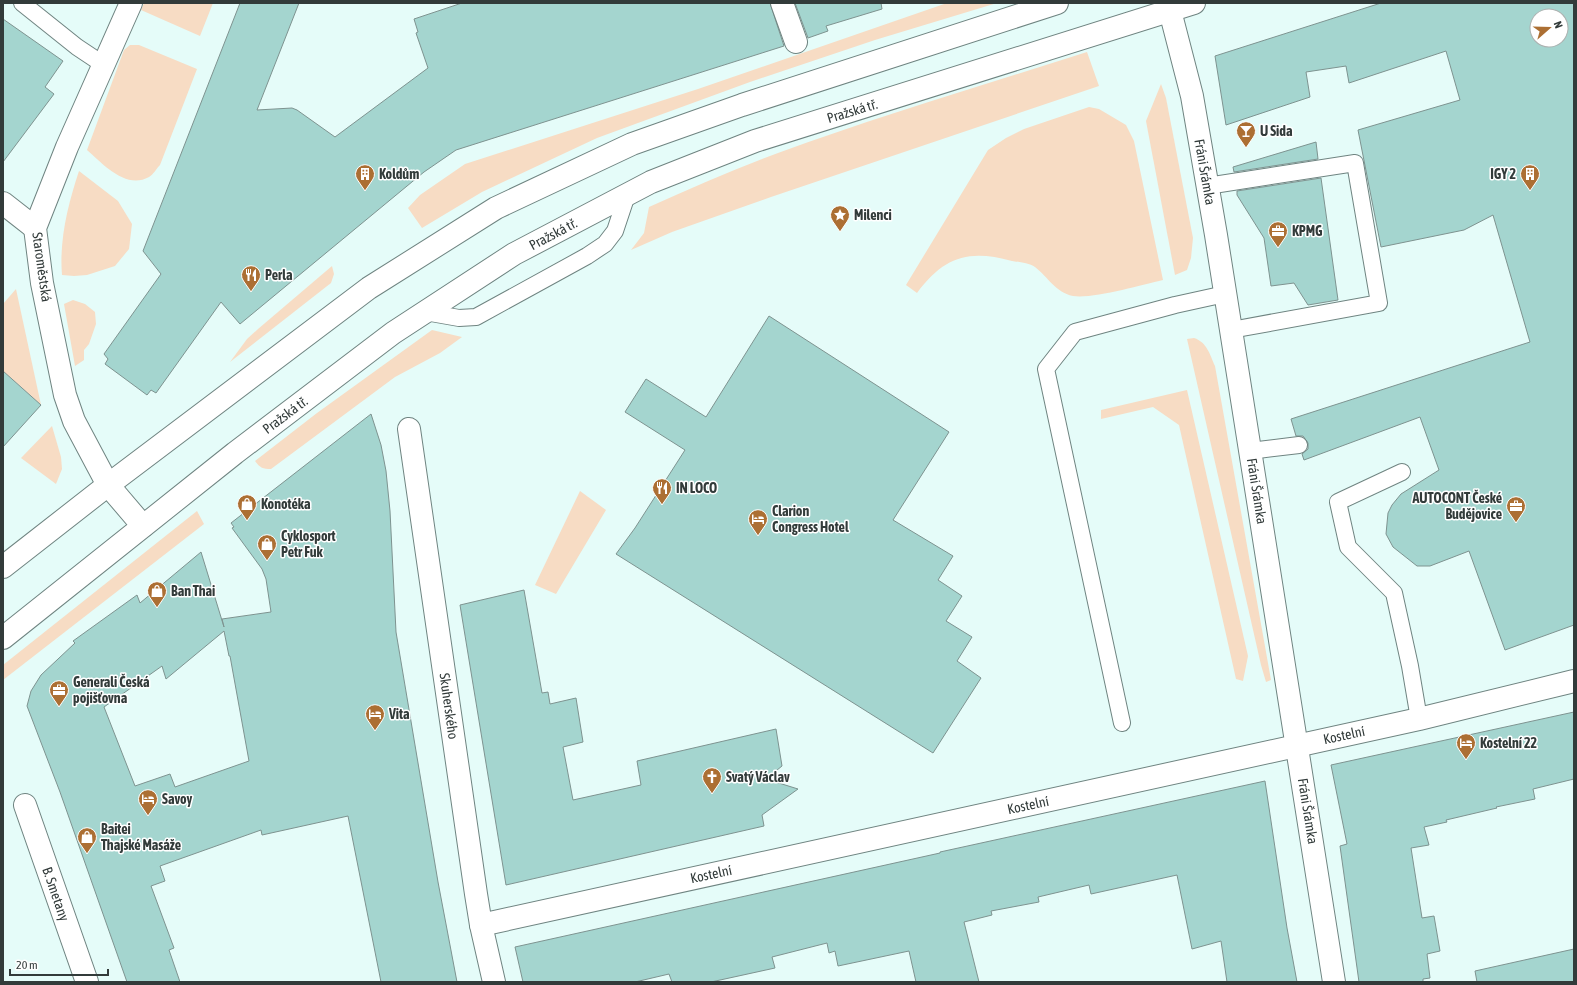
<svg xmlns="http://www.w3.org/2000/svg" width="1577" height="985" viewBox="0 0 1577 985" font-family="'Asap Condensed',sans-serif">
<style>
.green{fill:#f7dcc4}
.building{fill:#a4d5cf;stroke:#7e9390;fill-rule:evenodd}
.lines{fill:none;stroke-linecap:round;stroke-linejoin:round}
.service-casing{stroke:#6f8481;stroke-width:18}
.minor-casing{stroke:#6f8481;stroke-width:24}
.tertiary-casing{stroke:#6f8481;stroke-width:24}
.service{stroke:#fff;stroke-width:16}
.minor{stroke:#fff;stroke-width:22}
.tertiary{stroke:#fff;stroke-width:22}
.labels{text-anchor:middle;stroke-width:3;stroke-linejoin:round;paint-order:stroke}
.street-label{font-size:14px;fill:#323b3a;stroke:#fff}
.poi-label{font-size:14px;font-weight:bold;fill:#323b3a;stroke:#fff;text-anchor:start}
</style>
<rect width="100%" height="100%" fill="#e5fcf9"/>
<g class="green">
<path d="M144,3H213L200,36L141,10Z"/>
<path d="M947,3H997L875,40L750,82L597,138L482,192L422,228L408,208L420,195L465,164L698,89Z"/>
<path d="M130,45H139L197,69L160,165C157,168 153,175 149,177C126,190 103,164 87,150L124,50Z"/>
<path d="M1087,52L1099,86L771,197L672,232L631,250L644,233L649,207C692,188 734,169 778,153C880,116 984,85 1087,52Z"/>
<path d="M1161,84L1166,98L1193,238L1191,258L1187,270L1175,275L1146,121Z"/>
<path d="M1089,107L1099,109L1126,125L1134,141L1163,280C1141,285 1093,299 1073,296C1055,292 1048,277 1035,267C1029,263 1018,262 1012,261C968,249 944,257 917,293L906,285L988,150L1006,138L1024,129Z"/>
<path d="M79,171L118,201L132,224L129,249L115,266L87,275L74,276L62,275C59,240 68,204 79,171Z"/>
<path d="M332,266L334,274L331,283L230,362L247,339L258,329Z"/>
<path d="M16,289L41,405L3,371V304Z"/>
<path d="M73,300L85,304L95,312L96,324L89,344L84,350V360L75,366L64,304Z"/>
<path d="M432,330L462,337L440,353L395,377L271,469C263,469 260,468 255,461L317,413Z"/>
<path d="M1194,338C1207,342 1210,355 1215,366L1271,680L1266,682L1261,665L1187,339Z"/>
<path d="M1187,390L1248,656L1243,681L1236,679L1179,425L1153,407L1101,419V410Z"/>
<path d="M52,426L61,457L62,469L56,484L21,458Z"/>
<path d="M580,491L606,510L556,594L535,585Z"/>
<path d="M197,511L204,524L3,680V665Z"/>
</g>
<g class="building">
<path d="M240,3H299L257,110L292,108L297,110L335,137L428,68L416,33L418,32L414,19L462,3H770L784,46L456,150L424,172L240,324L221,302L156,393L151,390L147,395L105,364L108,359L104,354L161,274L143,251Z"/>
<path d="M795,3H881L882,9L826,26L828,31L808,38Z"/>
<path d="M1381,3H1574V625L1505,650L1469,551L1430,566H1417L1393,547L1386,534L1388,513L1392,505L1401,494L1439,470L1420,417L1304,460L1302,454L1308,449V443L1303,436H1296L1291,419L1530,342L1493,215L1464,230L1381,247L1358,130L1460,100L1446,51L1349,83L1346,66L1306,72L1310,97L1226,125L1215,56ZM1537,16H1561V40H1537Z"/>
<path d="M3,19L63,61L45,87L54,94L3,162Z"/>
<path d="M1316,142L1318,159L1234,172L1233,167Z"/>
<path d="M1321,178L1338,300L1308,305L1294,283L1271,286L1264,238L1237,195V191Z"/>
<path d="M769,316L949,432L893,520L953,556L938,580L962,596L946,621L972,637L957,661L981,678L933,753L616,554L635,528L685,450L625,412L646,379L706,417Z"/>
<path d="M3,371L41,405L3,447Z"/>
<path d="M371,414L381,445L386,471L390,511L396,632L438,882L457,982H381L348,816L262,835L261,830L160,866L165,881L151,886L174,948L169,950L180,982H127L60,792L27,706L31,691L41,675L75,643L73,641L137,595L140,603L201,552L224,627L222,619L271,612L266,579L262,569L232,528L234,527L231,523ZM224,631L229,656H230L249,761L175,787L170,774L135,786L104,707L162,666L166,679Z"/>
<path d="M524,590L542,693L548,692L550,704L576,698L583,742L563,747L573,800L641,785L637,761L776,729L782,766L766,779L798,789L762,815L764,826L506,885L460,605Z"/>
<path d="M1574,712V779L1533,789L1535,799L1496,807L1497,808L1446,820L1447,822L1424,827L1429,845L1411,848L1422,918L1434,916L1440,951L1427,954L1430,978L1423,979V982H1359L1340,846L1347,844L1331,765Z"/>
<path d="M1265,781L1287,928L1297,982H1227L1221,941L1192,949L1177,875L1091,894L1089,885L1038,897L1039,902L991,911L992,915L964,922L979,982H916L909,951L838,966L835,951L829,953L827,943L772,957L775,968L711,982H672L669,974L635,982H523L515,947L940,853V852Z"/>
<path d="M1574,949V982H1477L1475,971Z"/>
</g>
<g class="lines">
<g class="service-casing">
<g id="service">
<path d="M22,3L77,47L104,65"/>
<path d="M1207,186L1355,163L1379,303L1231,330"/>
<path d="M425,312L459,318L476,317L587,256L605,244L615,231L627,195"/>
<path d="M1250,451L1299,445"/>
<path d="M1402,472L1338,502L1348,547L1394,593L1410,666L1419,719"/>
<path d="M1122,723L1046,369L1075,332L1175,305L1225,294"/>
</g>
</g>
<g class="minor-casing">
<g id="minor">
<path d="M131,3L67,147L35,228L42,283L65,395L74,421L108,485L143,526"/>
<path d="M782,3L796,42"/>
<path d="M1168,3L1192,96L1216,235L1334,982"/>
<path d="M3,203L35,228"/>
<path d="M409,429L476,894L481,925L494,982"/>
<path d="M25,805L87,982"/>
<path d="M481,925L1419,719L1574,681"/>
</g>
</g>
<g class="tertiary-casing">
<g id="tertiary">
<path d="M3,567L108,485L369,288L496,208L632,144L742,105L1057,3"/>
<path d="M3,638L235,453L393,333L514,254L651,182L755,141L1194,3"/>
</g>
</g>
<use href="#service" class="service"/>
<use href="#minor" class="minor"/>
<use href="#tertiary" class="tertiary"/>
</g>
<defs>
<g id="bar-pin" transform="scale(1)"><path d="M0 17L-7.5 6A9.5 9.5 0 1 1 7.5 6Z" fill="#ac6f33" stroke="#fff"/><path d="M-6-5H6L.8 .8V4.5H3.5V6h-7V4.5H-.8V.8Z" fill="#fff"/></g>
<g id="building-pin" transform="scale(1)"><path d="M0 17L-7.5 6A9.5 9.5 0 1 1 7.5 6Z" fill="#ac6f33" stroke="#fff"/><path d="M-4-6H4V6H1V3H-1V6H-4ZM-2.5-4.3h1.7v1.8h-1.7ZM.8-4.3h1.7v1.8H.8ZM-2.5-1h1.7V.8h-1.7ZM.8-1h1.7V.8H.8Z" fill="#fff"/></g>
<g id="sight-pin" transform="scale(1)"><path d="M0 17L-7.5 6A9.5 9.5 0 1 1 7.5 6Z" fill="#ac6f33" stroke="#fff"/><path d="M0-6L1.8-2.2L6-1.7L2.9 1.2L3.7 5.4L0 3.3L-3.7 5.4L-2.9 1.2L-6-1.7L-1.8-2.2Z" fill="#fff"/></g>
<g id="office-pin" transform="scale(1)"><path d="M0 17L-7.5 6A9.5 9.5 0 1 1 7.5 6Z" fill="#ac6f33" stroke="#fff"/><path d="M-6-3h4V-5.5h4V-3h4V5H-6ZM-1-4.5V-3h2v-1.5ZM-6 0V1H6V0Z" fill="#fff"/></g>
<g id="restaurant-pin" transform="scale(1)"><path d="M0 17L-7.5 6A9.5 9.5 0 1 1 7.5 6Z" fill="#ac6f33" stroke="#fff"/><path d="M-5-6h1v4h1v-4h1v4h1v-4h1v5L-1.5 .5V6h-2V.5L-5-1ZM5-6V6H3V1.5H1.5Q1.5-4 5-6Z" fill="#fff"/></g>
<g id="shop-pin" transform="scale(1)"><path d="M0 17L-7.5 6A9.5 9.5 0 1 1 7.5 6Z" fill="#ac6f33" stroke="#fff"/><path d="M-5-2.5h2.3a2.7 3.5 0 0 1 5.4 0H5L5.5 6h-11ZM-1.5-2.5h3a1.5 2.3 0 0 0-3 0Z" fill="#fff"/></g>
<g id="hotel-pin" transform="scale(1)"><path d="M0 17L-7.5 6A9.5 9.5 0 1 1 7.5 6Z" fill="#ac6f33" stroke="#fff"/><path d="M-6-4.5h1.5V1H6V5H4.5V3h-9V5H-6ZM-4 0a1.8 1.8 0 1 1 3.6 0ZM.5 0V-2.5h3Q6-2.5 6 0Z" fill="#fff"/></g>
<g id="church-pin" transform="scale(1)"><path d="M0 17L-7.5 6A9.5 9.5 0 1 1 7.5 6Z" fill="#ac6f33" stroke="#fff"/><path d="M-1.2-6h2.4v3.5h3.3v2.4h-3.3V6h-2.4V-.1h-3.3v-2.4h3.3Z" fill="#fff"/></g>
</defs>
<g fill-rule="evenodd">
<use href="#bar-pin" x="1246" y="131"/>
<use href="#building-pin" x="365" y="174"/>
<use href="#building-pin" x="1530" y="174"/>
<use href="#sight-pin" x="840" y="215"/>
<use href="#office-pin" x="1278" y="231"/>
<use href="#restaurant-pin" x="251" y="275"/>
<use href="#restaurant-pin" x="662" y="488"/>
<use href="#shop-pin" x="247" y="504"/>
<use href="#office-pin" x="1516" y="506"/>
<use href="#hotel-pin" x="758" y="519"/>
<use href="#shop-pin" x="267" y="544"/>
<use href="#shop-pin" x="157" y="591"/>
<use href="#office-pin" x="59" y="690"/>
<use href="#hotel-pin" x="375" y="714"/>
<use href="#hotel-pin" x="1466" y="743"/>
<use href="#church-pin" x="712" y="777"/>
<use href="#hotel-pin" x="148" y="799"/>
<use href="#shop-pin" x="87" y="837"/>
</g>
<g class="labels">
<g class="street-label">
<text transform="translate(852 111) rotate(-17)" y="5">Pražská tř.</text>
<text transform="translate(1205 172) rotate(80)" y="5">Fráni Šrámka</text>
<text transform="translate(553 234) rotate(-28)" y="5">Pražská tř.</text>
<text transform="translate(42 267) rotate(82)" y="5">Staroměstská</text>
<text transform="translate(285 415) rotate(-37)" y="5">Pražská tř.</text>
<text transform="translate(1257 491) rotate(81)" y="5">Fráni Šrámka</text>
<text transform="translate(449 706) rotate(82)" y="5">Skuherského</text>
<text transform="translate(1344 735) rotate(-12)" y="5">Kostelní</text>
<text transform="translate(1028 805) rotate(-12)" y="5">Kostelní</text>
<text transform="translate(1308 811) rotate(81)" y="5">Fráni Šrámka</text>
<text transform="translate(711 874) rotate(-12)" y="5">Kostelní</text>
<text transform="translate(56 894) rotate(71)" y="5">B. Smetany</text>
</g>
<g class="poi-label">
<text x="1260" y="136">U Sida</text>
<text x="379" y="179">Koldům</text>
<text x="1516" y="179" text-anchor="end">IGY 2</text>
<text x="854" y="220">Milenci</text>
<text x="1292" y="236">KPMG</text>
<text x="265" y="280">Perla</text>
<text x="676" y="493">IN LOCO</text>
<text x="1502" y="503" text-anchor="end">AUTOCONT České<tspan x="1502" dy="16">Budějovice</tspan></text>
<text x="261" y="509">Konotéka</text>
<text x="772" y="516">Clarion<tspan x="772" dy="16">Congress Hotel</tspan></text>
<text x="281" y="541">Cyklosport<tspan x="281" dy="16">Petr Fuk</tspan></text>
<text x="171" y="596">Ban Thai</text>
<text x="73" y="687">Generali Česká<tspan x="73" dy="16">pojišťovna</tspan></text>
<text x="389" y="719">Vita</text>
<text x="1480" y="748">Kostelní 22</text>
<text x="726" y="782">Svatý Václav</text>
<text x="162" y="804">Savoy</text>
<text x="101" y="834">Baitei<tspan x="101" dy="16">Thajské Masáže</tspan></text>
</g>
</g>
<rect width="1577" height="985" fill="none" stroke="#323b3a" stroke-width="8"/>
<g transform="translate(1549 28) rotate(70)"><circle r="19" fill="#ffffff" stroke="#adb1b0"/>
<path d="M0-3L7 15L0 10L-7 15Z" fill="#ac6f33"/>
<text y="-6" font-size="11" font-weight="bold" text-anchor="middle" fill="#323b3a">N</text>
</g>
<path d="M10 969v6h98v-6" fill="none" stroke="#323b3a" stroke-width="2"/>
<text x="16" y="969" font-size="12" fill="#323b3a" stroke="#ffffff" stroke-width="3" paint-order="stroke">20 m</text>
</svg>
